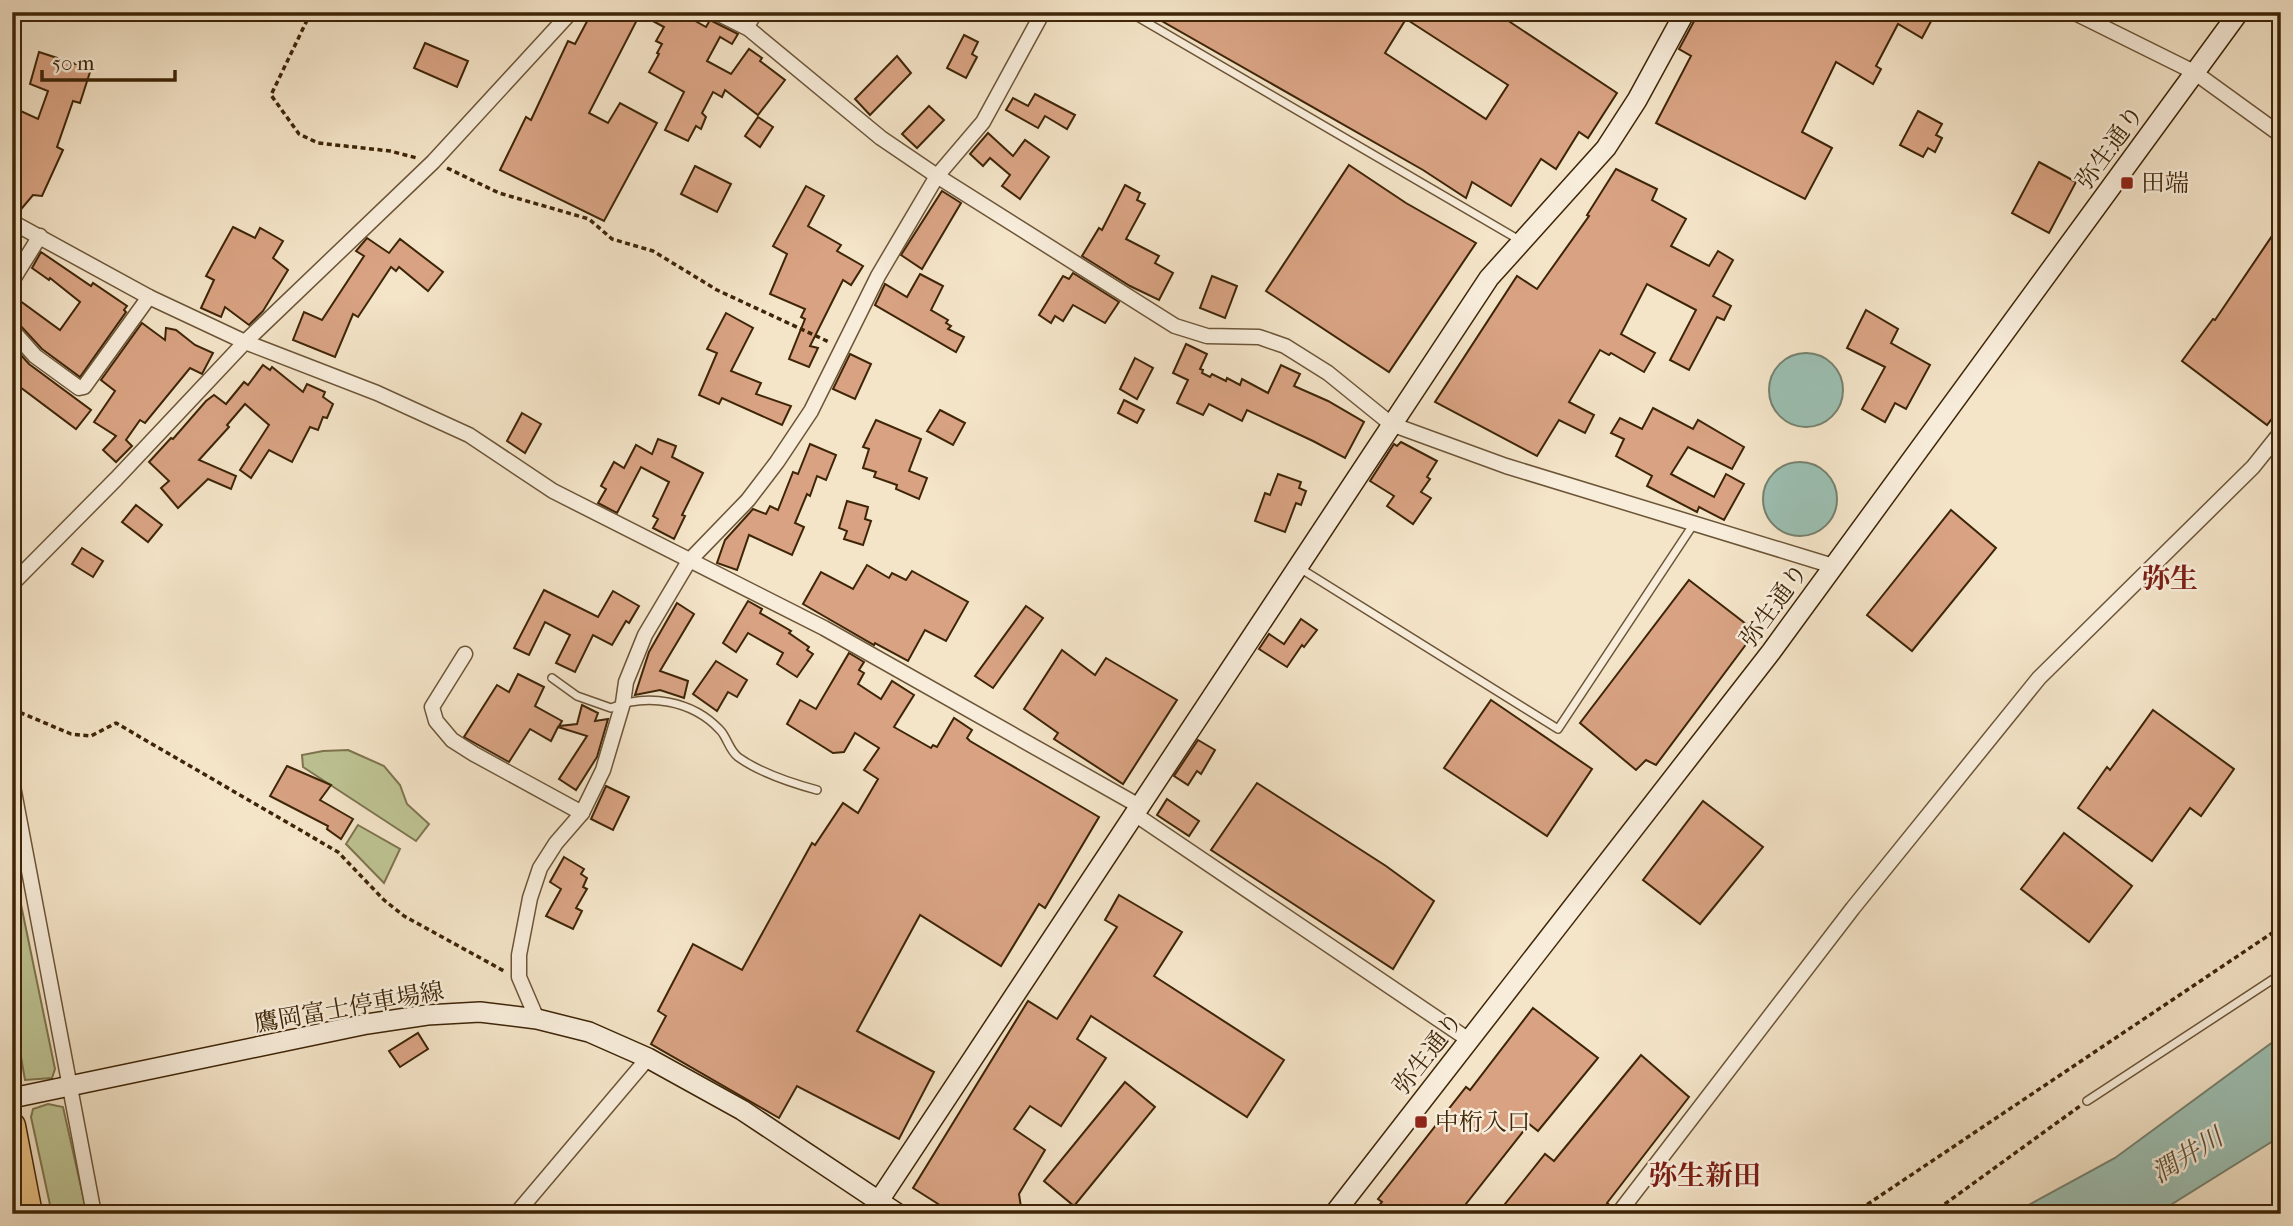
<svg xmlns="http://www.w3.org/2000/svg" width="2293" height="1226" viewBox="0 0 2293 1226" font-family="'IM FELL French Canon','Noto Serif JP',serif">
<style>
.green{fill:#bec494;stroke:#7e744e;stroke-width:2}
.water{fill:#9cbfb2;stroke:#76816e;stroke-width:2}
.building{fill:#d9a383;stroke:#3e2507;stroke-width:2;fill-rule:evenodd}
.lines{fill:none;stroke-linecap:round;stroke-linejoin:round}
.lane-casing{stroke:#6c5537;stroke-width:10}
.street-casing{stroke:#6c5537;stroke-width:17}
.secondary-casing{stroke:#3e2507;stroke-width:22}
.highway-casing{stroke:#3e2507;stroke-width:29}
.path{stroke:#3e2507;stroke-width:3.5;stroke-dasharray:5 3.5;stroke-linecap:butt}
.lane{stroke:#f8eddb;stroke-width:7}
.street{stroke:#f8eddb;stroke-width:14}
.secondary{stroke:#f8eddb;stroke-width:19}
.highway{stroke:#eac284;stroke-width:26}
.poi-dot{fill:#8f2418;stroke:#f8eddb;stroke-width:2.5}
.labels{text-anchor:middle;stroke-width:5;stroke-linejoin:round;paint-order:stroke}
.street-label{font-size:24px;fill:#3e2507;stroke:#f8eddb}
.poi-label{font-size:24px;fill:#3e2507;stroke:#f8eddb;text-anchor:start}
.water-label{font-size:26px;font-style:italic;fill:#5a533a;stroke:#f8eddb}
.quarter-label{font-size:28px;font-weight:bold;fill:#7a1f14;stroke:#f8eddb}
</style>
<rect width="100%" height="100%" fill="#f4e4c8"/>
<filter id="stains"><feTurbulence type="fractalNoise" baseFrequency=".00286" numOctaves="4"/><feColorMatrix values="0 0 0 0 .2 0 0 0 0 .09 0 0 0 0 .02 0 0 0 .5 -.17"/></filter>
<radialGradient id="worn" r=".72"><stop offset=".6" stop-color="#630" stop-opacity="0"/><stop offset="1" stop-color="#630" stop-opacity=".3"/></radialGradient>
<g class="green">
<path d="M348,750L384,766L400,785L407,804L429,824L416,841L303,767L302,755L323,751Z"/>
<path d="M358,825L400,849L384,883L346,844Z"/>
<path d="M12,861L55,1069L52,1078L25,1080L12,1005Z"/>
<path d="M48,1104L63,1107L87,1214H52L31,1117L33,1109Z"/>
</g>
<g class="water">
<circle cx="1806" cy="390" r="37"/>
<circle cx="1800" cy="499" r="37"/>
<path d="M2281,1036V1136L2156,1214H2012L2115,1158Z"/>
</g>
<g class="building">
<path d="M592,12H679L706,27L710,20L738,34L732,44L720,37L707,61L731,74L749,49L762,58L760,61L785,80L758,115L725,90L722,97L713,92L702,113L706,117L701,129L696,126L688,141L665,130L684,92L649,72L659,54L657,53L662,44L656,41L664,27L640,14L589,113L608,123L620,103L657,123L604,221L500,170L526,117L531,120L568,41L575,44Z"/>
<path d="M1146,12H1495L1617,93L1588,138L1579,132L1556,169L1541,159L1511,206L1472,182L1466,198L1423,170ZM1406,19L1508,85L1486,119L1385,53Z"/>
<path d="M1699,12H1936L1922,38L1898,24L1876,66L1881,69L1873,84L1836,62L1802,132L1832,148L1805,199L1656,123L1691,56L1679,49Z"/>
<path d="M964,35L978,42L972,54L977,57L966,78L947,68Z"/>
<path d="M425,43L468,61L457,87L414,68Z"/>
<path d="M39,52L91,69L80,103L73,101L57,147L63,150L42,196L33,195L17,214L12,212V107L38,119L48,91L30,84Z"/>
<path d="M897,56L911,73L870,115L855,99Z"/>
<path d="M1035,94L1075,115L1067,129L1045,116L1038,128L1006,110L1013,98L1028,106Z"/>
<path d="M929,106L944,120L917,148L902,134Z"/>
<path d="M1918,111L1942,124L1936,135L1942,138L1935,152L1928,148L1923,157L1900,145Z"/>
<path d="M758,117L773,127L760,147L745,136Z"/>
<path d="M988,133L1013,156L1025,140L1049,157L1020,199L1002,186L1010,175L990,158L983,166L970,154Z"/>
<path d="M2039,162L2076,182L2049,233L2012,213Z"/>
<path d="M1349,165L1406,203L1476,243L1389,372L1266,291Z"/>
<path d="M695,166L731,184L717,212L681,194Z"/>
<path d="M1616,169L1657,189L1652,200L1686,219L1671,246L1709,266L1718,251L1733,260L1713,296L1731,306L1724,320L1717,317L1689,370L1670,360L1696,310L1647,284L1621,334L1655,353L1644,372L1611,353L1609,355L1600,350L1569,402L1594,415L1585,433L1559,420L1537,456L1435,402L1517,276L1537,289L1589,216L1587,215Z"/>
<path d="M1125,185L1140,193L1137,200L1145,204L1126,239L1159,256L1155,263L1173,273L1159,300L1130,286L1082,256L1099,228L1102,230Z"/>
<path d="M806,186L824,196L808,226L841,245L837,251L863,266L851,285L843,280L810,346L818,348L809,367L789,359L805,319L801,317L805,309L770,294L787,254L773,246Z"/>
<path d="M942,191L961,203L922,269L901,255Z"/>
<path d="M233,227L255,238L260,228L283,241L273,258L288,270L263,311L249,325L225,307L221,317L201,308L214,280L206,276Z"/>
<path d="M2272,236L2281,242V407L2267,425L2182,361L2213,319L2215,320Z"/>
<path d="M367,238L389,253L400,239L443,272L428,291L399,267L396,271L391,267L358,317L353,314L335,357L293,340L304,312L322,320L364,256L356,251Z"/>
<path d="M41,252L91,286L93,283L127,306L124,310L126,312L80,377L42,349L19,324L12,321V295L60,330L80,302L50,278L49,280L32,268Z"/>
<path d="M1073,273L1119,302L1105,323L1073,305L1063,321L1055,316L1051,323L1039,315L1063,276L1069,279Z"/>
<path d="M920,274L943,286L931,310L948,320L946,323L951,326L948,329L964,337L956,352L875,305L885,284L907,297Z"/>
<path d="M1212,276L1237,286L1225,318L1200,308Z"/>
<path d="M1866,310L1898,329L1891,343L1930,365L1906,409L1895,403L1885,422L1862,409L1885,367L1847,348Z"/>
<path d="M726,313L753,328L731,371L761,383L756,394L791,406L782,425L722,398L719,404L699,395L717,353L707,349Z"/>
<path d="M142,323L165,340L166,328L176,330L195,345L213,353L202,374L190,368L145,423L140,420L126,440L132,446L116,462L103,450L116,436L94,422L115,391L101,380Z"/>
<path d="M1186,344L1207,354L1200,369L1203,370L1202,373L1210,377L1212,374L1226,381L1227,378L1240,385L1242,379L1268,393L1281,365L1300,374L1294,386L1328,401L1364,422L1345,458L1313,441L1247,410L1242,421L1209,404L1203,415L1177,403L1188,380L1173,373Z"/>
<path d="M12,345L29,364L91,410L76,429L12,381Z"/>
<path d="M850,354L871,364L855,399L833,389Z"/>
<path d="M1135,358L1153,368L1137,399L1120,389Z"/>
<path d="M263,365L270,370L272,367L303,392L307,384L325,392L323,397L333,404L327,418L323,417L318,430L310,427L292,462L269,450L251,478L240,470L269,425L245,404L227,425L229,427L199,460L236,476L231,489L208,479L178,508L161,488L169,481L149,462L171,438L173,439L206,401L214,395L226,404L244,382L248,385Z"/>
<path d="M1124,400L1144,410L1137,423L1118,413Z"/>
<path d="M1653,408L1693,429L1698,420L1744,447L1732,469L1688,447L1671,474L1714,497L1726,474L1744,484L1724,520L1699,507L1697,512L1647,486L1652,476L1616,456L1624,439L1611,433L1620,418L1642,429Z"/>
<path d="M940,410L965,423L953,445L927,431Z"/>
<path d="M522,413L541,424L525,453L507,441Z"/>
<path d="M876,420L921,439L909,471L927,478L919,499L896,489L897,485L874,477L876,472L863,468L869,449L863,447Z"/>
<path d="M658,439L676,446L672,457L703,473L682,515L685,516L674,539L653,528L658,519L653,516L669,482L641,467L617,513L598,503L606,489L601,486L614,462L624,468L636,445L652,454Z"/>
<path d="M1401,442L1437,461L1427,477L1430,479L1421,492L1431,498L1413,524L1387,506L1394,496L1370,481L1394,444L1397,446Z"/>
<path d="M810,444L836,455L826,480L817,476L810,496L807,494L795,523L804,527L792,555L749,535L737,570L717,563L725,540L753,509L766,514L770,506L778,510L793,472L798,474Z"/>
<path d="M1278,474L1301,482L1299,488L1306,491L1301,505L1296,503L1285,532L1255,521L1265,493L1270,495Z"/>
<path d="M847,501L868,507L865,519L871,521L863,545L844,539L847,531L839,528Z"/>
<path d="M136,505L162,525L148,542L122,522Z"/>
<path d="M1951,510L1996,548L1912,651L1867,615Z"/>
<path d="M82,548L103,561L93,577L72,564Z"/>
<path d="M867,565L889,578L892,573L906,580L912,571L968,602L946,641L925,630L908,661L875,643L874,645L803,604L821,572L853,589Z"/>
<path d="M1689,580L1746,624L1740,632L1750,639L1656,765L1646,760L1636,770L1580,723Z"/>
<path d="M544,590L598,617L613,591L639,606L629,623L626,621L612,645L593,635L575,672L556,663L570,635L545,622L529,655L514,648Z"/>
<path d="M748,601L762,609L760,613L791,631L789,633L809,647L807,650L813,654L797,677L777,664L783,653L748,633L736,652L723,643Z"/>
<path d="M677,603L694,614L660,671L688,681L684,698L660,690L635,695L649,652Z"/>
<path d="M1026,606L1043,618L993,688L975,676Z"/>
<path d="M1301,619L1317,630L1304,647L1302,645L1287,667L1259,649L1269,634L1284,644Z"/>
<path d="M1062,650L1095,675L1106,658L1177,700L1123,784L1054,739L1058,733L1024,709Z"/>
<path d="M849,653L864,662L859,670L864,673L858,684L881,699L892,681L914,695L894,727L931,748L933,745L937,747L954,718L972,730L967,738L970,741L1099,817L1045,908L1039,904L1001,966L920,915L857,1031L934,1072L899,1139L797,1086L779,1118L651,1044L666,1016L658,1011L693,944L742,970L812,843L815,845L843,803L858,813L878,779L864,770L879,748L855,733L844,752L833,753L787,724L800,700L816,709Z"/>
<path d="M716,661L747,680L737,697L728,692L717,711L693,694Z"/>
<path d="M518,674L544,687L535,706L562,721L559,726L577,724L582,705L598,713L595,721L608,719L597,757L576,790L559,779L587,736L558,727L551,741L530,729L509,762L464,737L497,685L509,692Z"/>
<path d="M1491,700L1592,769L1547,836L1444,768Z"/>
<path d="M2153,710L2234,769L2201,816L2190,808L2152,861L2078,808L2107,767L2110,770Z"/>
<path d="M1198,740L1215,750L1201,774L1197,771L1188,785L1174,776Z"/>
<path d="M287,766L331,785L320,800L353,819L341,839L327,829L328,826L270,796Z"/>
<path d="M1257,783L1386,866L1434,901L1393,969L1211,850Z"/>
<path d="M606,786L629,797L613,830L591,819Z"/>
<path d="M1167,799L1199,821L1189,836L1157,815Z"/>
<path d="M1703,801L1763,847L1700,924L1643,880Z"/>
<path d="M2064,833L2132,886L2089,942L2021,889Z"/>
<path d="M564,857L584,869L581,874L587,878L583,887L587,889L576,908L582,911L573,929L546,916L561,889L550,882Z"/>
<path d="M1119,895L1182,932L1154,976L1284,1060L1247,1117L1091,1016L1077,1039L1106,1058L1061,1126L1030,1106L1014,1129L1045,1150L1019,1194L1022,1214H954L913,1188L1028,1001L1057,1019L1117,927L1105,920Z"/>
<path d="M1533,1008L1598,1058L1538,1131L1529,1124L1458,1214H1372L1382,1202L1378,1199L1466,1087L1470,1090Z"/>
<path d="M418,1033L428,1049L400,1067L389,1051Z"/>
<path d="M1641,1055L1689,1097L1607,1203L1612,1207L1608,1214H1497L1545,1154L1554,1161Z"/>
<path d="M1125,1082L1155,1107L1074,1206L1044,1181Z"/>
</g>
<g class="lines">
<g class="lane-casing">
<g id="lane">
<path d="M1129,12L1521,241"/>
<path d="M749,29L760,12"/>
<path d="M1298,567L1558,729L1693,525"/>
<path d="M552,678L577,696L611,708C647,693 692,700 720,730C727,737 729,750 738,757C759,772 791,783 817,790"/>
<path d="M2087,1101L2281,974"/>
</g>
</g>
<g class="street-casing">
<g id="street">
<path d="M715,12L749,29L881,138L937,176L983,122L1043,12"/>
<path d="M2073,12L2194,72L2281,135"/>
<path d="M12,222L149,297L245,342L377,393L469,435L553,491L824,628L1141,807"/>
<path d="M12,281L40,236"/>
<path d="M12,330L35,356L79,388L84,387L149,297"/>
<path d="M12,584L116,479L245,342L433,162L571,12"/>
<path d="M465,654L432,707L436,721L452,740L474,754L582,813"/>
<path d="M12,781L94,1214"/>
<path d="M1136,815L1469,1040"/>
<path d="M537,1019L519,977V955L530,898L540,868L556,843L582,813L603,770L623,703L626,682L645,635L689,561L748,500L777,462L811,411L878,276L937,176L1175,326L1207,336L1259,337L1285,346L1328,373L1391,424L1506,466L1833,566"/>
<path d="M516,1214L648,1058"/>
<path d="M1618,1214L1853,908L2039,678L2253,467L2281,432"/>
</g>
</g>
<g class="secondary-casing">
<g id="secondary">
<path d="M12,1098L367,1024L427,1015L480,1012L537,1019L589,1032L648,1058L742,1110L898,1214"/>
<path d="M878,1202L1489,278L1606,148L1637,100L1685,12"/>
<path d="M1334,1214L1771,652L2239,12"/>
</g>
</g>
<g class="highway-casing">
<path id="highway" d="M12,1126L29,1214"/>
</g>
<g class="path">
<path d="M311,12L271,95L299,134L318,143L390,151L417,158"/>
<path d="M447,168L499,193L589,219L612,239L653,251L717,290L829,342"/>
<path d="M12,709L71,734L91,736L116,723L338,852L384,900L404,916L504,971"/>
<path d="M1853,1214L2281,927"/>
<path d="M1931,1214L2080,1106"/>
<path d="M2261,1214L2281,1199"/>
</g>
<use href="#lane" class="lane"/>
<use href="#street" class="street"/>
<use href="#secondary" class="secondary"/>
<use href="#highway" class="highway"/>
</g>
<g class="poi-dot">
<rect x="2120" y="176" width="14" height="14" rx="3.5"/>
<rect x="1414" y="1115" width="14" height="14" rx="3.5"/>
</g>
<g class="labels">
<g class="street-label">
<text transform="translate(2110 147) rotate(-54)" y="8">弥生通り</text>
<text transform="translate(1774 605) rotate(-54)" y="8">弥生通り</text>
<text transform="translate(349 1007) rotate(-10)" y="8">鷹岡富士停車場線</text>
<text transform="translate(1428 1053) rotate(-52)" y="8">弥生通り</text>
</g>
<g class="poi-label">
<text x="2141" y="191">田端</text>
<text x="1435" y="1130">中桁入口</text>
</g>
<g class="water-label">
<text transform="translate(2187 1155) rotate(-32)" y="9">潤井川</text>
</g>
<g class="quarter-label">
<text x="2170" y="588">弥生</text>
<text x="1705" y="1185">弥生新田</text>
</g>
</g>
<rect width="2293" height="1226" fill="none" stroke="#f4e4c8" stroke-width="42"/>
<rect x="14" y="14" width="2265" height="1198" fill="none" stroke="#3e2507" stroke-width="3.5"/>
<rect x="21" y="21" width="2251" height="1184" fill="none" stroke="#3e2507" stroke-width="2"/>
<path d="M42 70v10h133v-10" fill="none" stroke="#3e2507" stroke-width="3.5"/>
<text x="52" y="70" font-size="21" fill="#3e2507" stroke="#f8eddb" stroke-width="5" paint-order="stroke">50 m</text>
<rect width="100%" height="100%" filter="url(#stains)"/>
<rect width="100%" height="100%" fill="url(#worn)"/>
</svg>
